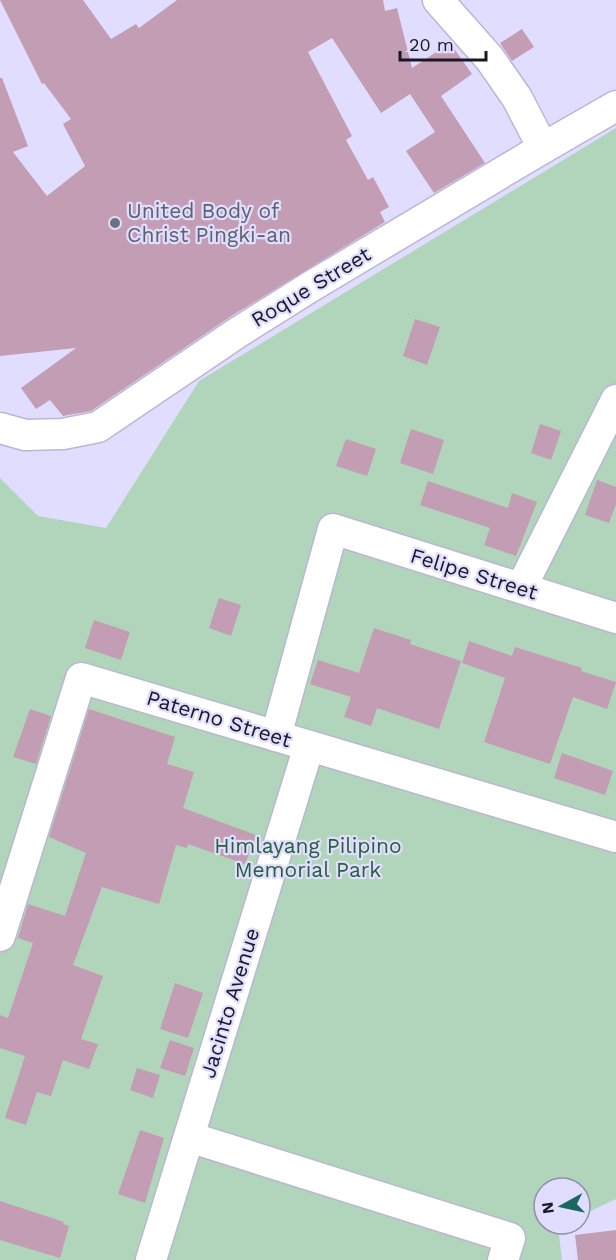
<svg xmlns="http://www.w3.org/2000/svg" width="616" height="1260" viewBox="0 0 616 1260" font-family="'Work Sans',sans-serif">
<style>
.green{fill:#b0d5ba}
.building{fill:#c39db4}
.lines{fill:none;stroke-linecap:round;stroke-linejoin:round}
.minor-casing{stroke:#bab6d6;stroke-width:33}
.minor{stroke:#fff;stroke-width:30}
.worship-dot{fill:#6b7280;stroke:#e1ddfe;stroke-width:2}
.labels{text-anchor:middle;stroke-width:4.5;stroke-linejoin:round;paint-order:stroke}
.worship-label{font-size:21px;fill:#5b616d;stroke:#e1ddfe;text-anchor:start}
.street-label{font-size:21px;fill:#1a1824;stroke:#e1ddfe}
.park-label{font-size:21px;fill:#255f3b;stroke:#e1ddfe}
</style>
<rect width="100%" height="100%" fill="#e1ddfe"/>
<path class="green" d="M616,128V1199L580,1216V1188H544V1224H565L558,1227L562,1260H0V478L38,516L106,528L199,381Z"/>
<g class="building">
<path d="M0,0H83L111,39L136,24L139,28L177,0H383L385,11L397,8L412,68L450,43L472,74L441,96L485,163L434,193L406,151L435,132L410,94L381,113L332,38L308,52L352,136L346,140L368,180L373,177L389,207L380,212L385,222L233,315L91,411L63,416L50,400L36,409L21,388L76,348L0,356V78H2L28,146L13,152L47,196L85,166L63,124L71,119L44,83L42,84Z"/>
<path d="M522,29L534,47L512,61L500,43Z"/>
<path d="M415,319L440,327L427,365L403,356Z"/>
<path d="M540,424L561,431L551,460L531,453Z"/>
<path d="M411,429L444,440L433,474L400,463Z"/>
<path d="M346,439L376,449L367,476L336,466Z"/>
<path d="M597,480L616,487V504L609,523L585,515Z"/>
<path d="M428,481L508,508L512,493L537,502L516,556L484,545L490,528L420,505Z"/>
<path d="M219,598L241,605L231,636L209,628Z"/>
<path d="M94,620L130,632L121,660L85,648Z"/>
<path d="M374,628L411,640L410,644L461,661L439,729L377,708L371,726L344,717L351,697L310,684L318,660L359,673Z"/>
<path d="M469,641L512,656L515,647L582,668L581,671L616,682L607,709L573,697L550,764L484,742L505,678L462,663Z"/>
<path d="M30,709L51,716L36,764L13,757Z"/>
<path d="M89,709L175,737L167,764L194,772L183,808L256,835L245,864L188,844L187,848L176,845L159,904L102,887L73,965L103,976L81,1039L98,1044L89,1069L63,1060L51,1096L37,1092L26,1125L5,1118L25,1056L0,1048V1015L8,1018L33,943L18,938L28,904L65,916L86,853L49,837Z"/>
<path d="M562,753L613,771L605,795L554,778Z"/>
<path d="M175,983L203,993L188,1038L160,1029Z"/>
<path d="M170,1040L194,1048L185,1076L160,1068Z"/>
<path d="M137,1068L160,1075L153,1098L130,1090Z"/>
<path d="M140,1130L164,1138L145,1203L118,1194Z"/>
<path d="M0,1201L64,1222L63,1224L69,1226L60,1258L0,1240Z"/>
<path d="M616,1230V1260H578L575,1235Z"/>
</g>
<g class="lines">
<g class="minor-casing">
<g id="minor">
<path d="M438,0L490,59L517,98L543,148"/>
<path d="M0,428L25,435L63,434L98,427L237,333L310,287L543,148L616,106"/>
<path d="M521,588L616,400"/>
<path d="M276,736L333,529L616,618"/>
<path d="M0,936L81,678L616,837"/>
<path d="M189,1137L510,1238L503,1260"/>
<path d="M151,1260L309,746"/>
</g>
</g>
<use href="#minor" class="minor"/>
</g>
<circle class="worship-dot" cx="115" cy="223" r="6"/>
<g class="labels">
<g class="worship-label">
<text x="127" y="218">United Body of<tspan x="127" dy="24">Christ Pingki-an</tspan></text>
</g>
<g class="street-label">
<text transform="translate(311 287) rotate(-31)" y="7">Roque Street</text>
<text transform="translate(474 574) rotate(17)" y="7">Felipe Street</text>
<text transform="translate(219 719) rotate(17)" y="7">Paterno Street</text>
<text transform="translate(230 1003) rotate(-73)" y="7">Jacinto Avenue</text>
</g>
<g class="park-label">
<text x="308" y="853">Himlayang Pilipino<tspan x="308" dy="24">Memorial Park</tspan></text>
</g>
</g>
<g transform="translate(562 1206) rotate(262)"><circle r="28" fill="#e1ddfe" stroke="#918ea7" stroke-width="1.5"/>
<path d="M0-4.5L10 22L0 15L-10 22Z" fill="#1a6660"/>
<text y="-9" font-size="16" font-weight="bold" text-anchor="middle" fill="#1a1824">N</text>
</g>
<path d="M400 51v9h86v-9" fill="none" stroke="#1a1824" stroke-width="3"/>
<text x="409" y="51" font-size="18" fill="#1a1824" stroke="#e1ddfe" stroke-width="4.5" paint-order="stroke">20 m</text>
</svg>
